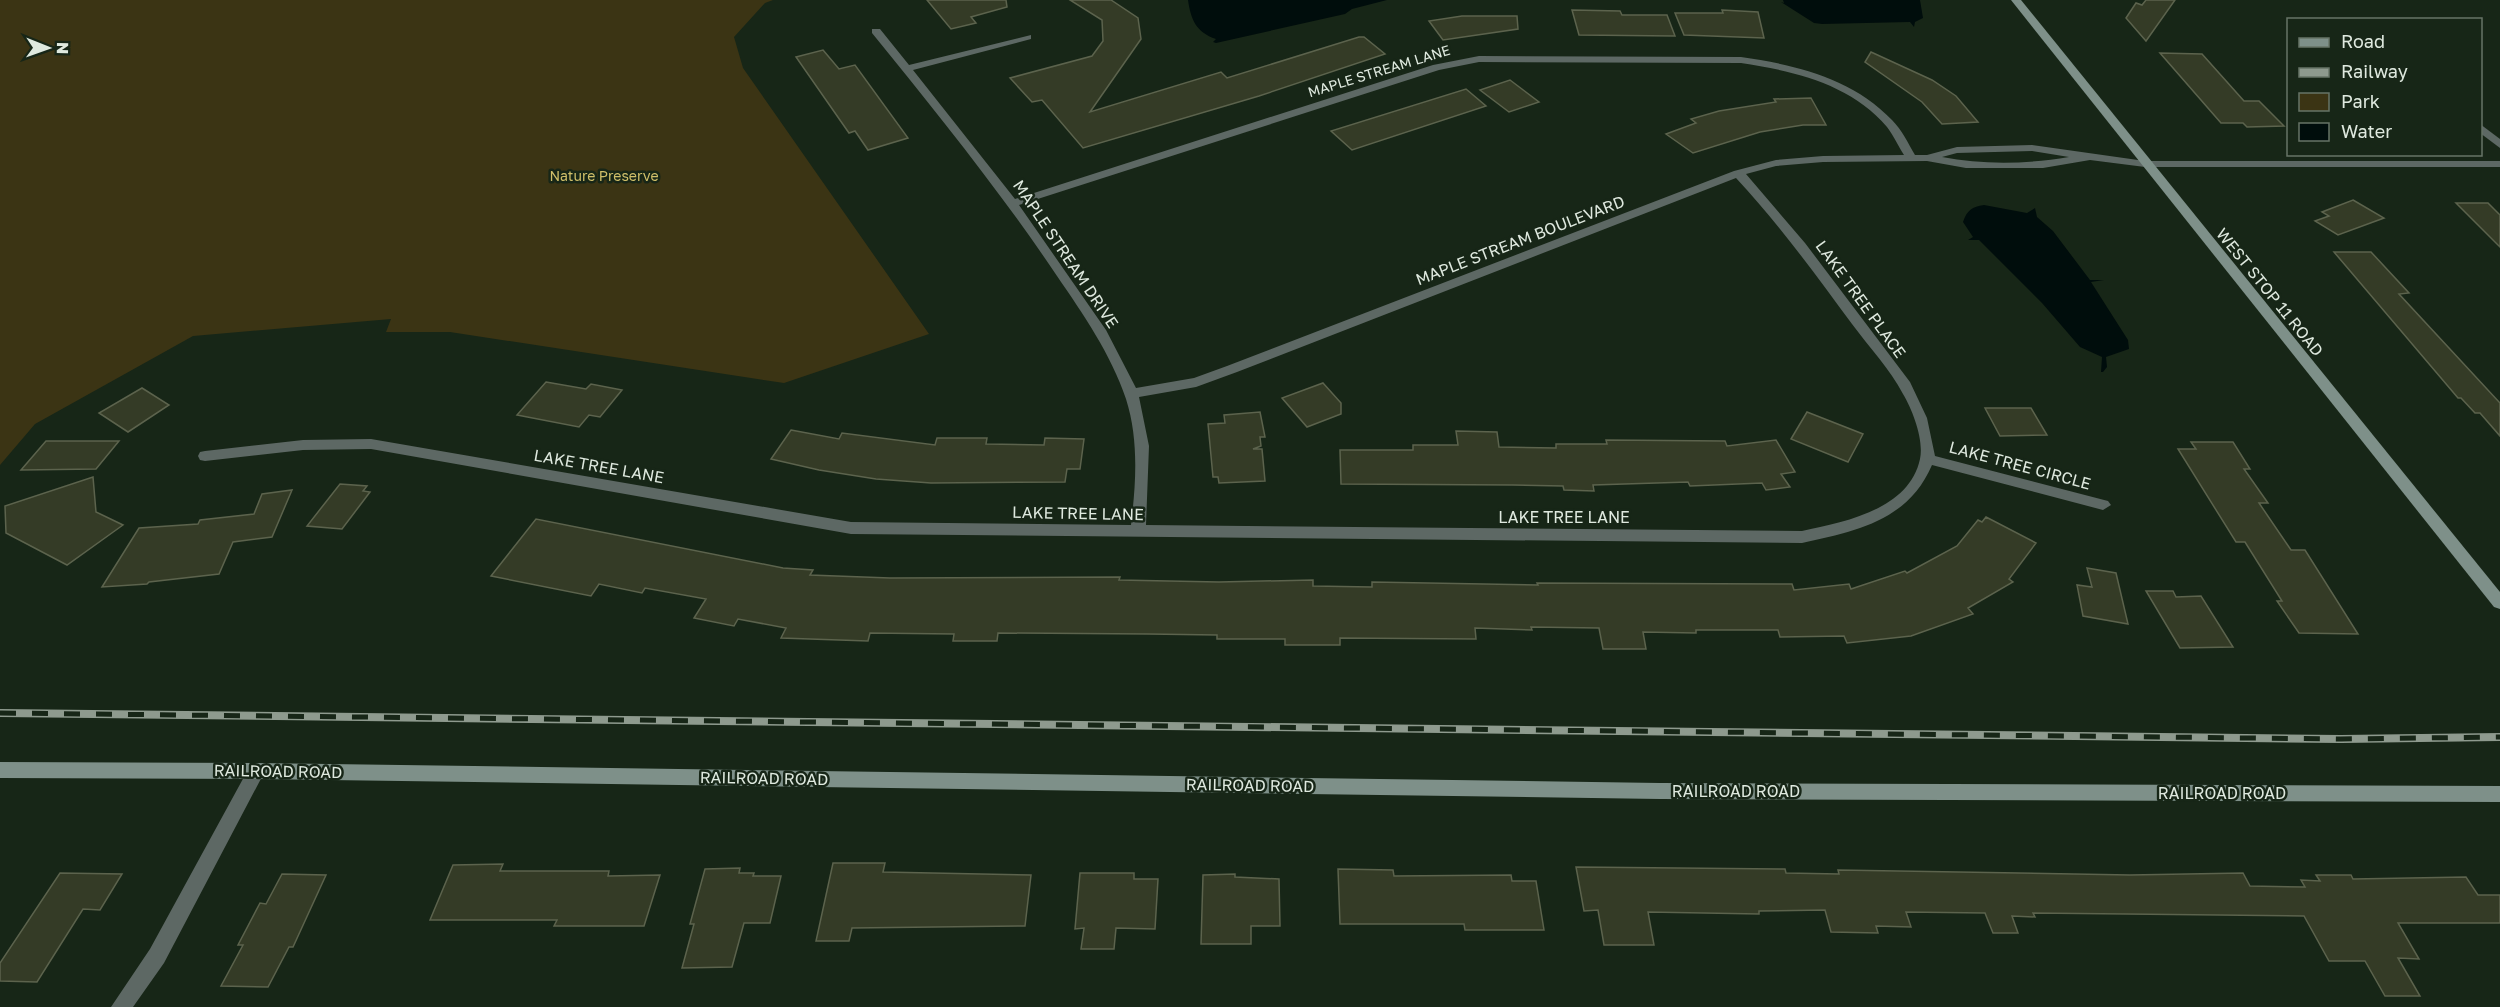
<svg xmlns="http://www.w3.org/2000/svg" width="2500" height="1007" viewBox="0 0 2500 1007" font-family="'Golos Text',sans-serif">
<style>
.green{fill:#3b3414}
.water{fill:#000d0c}
.building{fill:#343b26;stroke:#5c634d;stroke-width:1.5}
.lines{fill:none;stroke-linecap:round;stroke-linejoin:round}
.street{fill:#5d6864;fill-rule:evenodd}
.secondary{fill:#7e9089;fill-rule:evenodd}
.rail-casing{stroke:#8e9a8e;stroke-width:8}
.rail{stroke:#172617;stroke-width:5;stroke-dasharray:16;stroke-linecap:butt}
.labels{text-anchor:middle;stroke-width:5;stroke-linejoin:round;paint-order:stroke}
.far-street-label{font-size:14px;fill:#dfe9df;stroke:#172617}
.far-park-label{font-size:14px;fill:#d0bf69;stroke:#172617}
.street-label{font-size:16px;fill:#dfe9df;stroke:#172617}
</style>
<rect width="100%" height="100%" fill="#172617"/>
<path class="green" d="M0,0H773L765,3L734,37L743,68L929,334L784,383L450,332H386L391,319L193,336L35,424L0,465Z"/>
<g class="water">
<path d="M1188,0H1387L1352,9L1345,14L1216,43L1213,42L1216,39C1196,32 1191,20 1188,0Z"/>
<path d="M1783,0H1920L1923,18L1915,22L1914,27L1910,22L1822,24L1814,23L1781,2L1784,3Z"/>
<path d="M1984,205L2027,213L2035,208L2037,217L2053,231L2090,280H2104L2091,282L2128,340L2129,349L2106,357L2107,367L2103,372H2101L2102,357L2080,347L2042,303L1979,240H1968L1973,237L1963,222C1967,210 1972,207 1984,205Z"/>
</g>
<g class="building">
<path d="M927,0H1006L1007,7L971,17L976,23L951,29Z"/>
<path d="M1070,0H1111L1138,18L1141,39L1090,112L1221,72L1227,78L1359,37H1364L1385,54L1259,96L1083,148L1042,100L1032,102L1010,78L1092,56L1103,41L1102,20Z"/>
<path d="M2146,0H2175L2146,41L2126,18L2136,3L2142,5Z"/>
<path d="M1572,10L1620,11L1622,15H1667L1675,36L1579,35Z"/>
<path d="M1722,10L1758,12L1764,38L1684,35L1675,13H1723Z"/>
<path d="M1462,16H1517L1518,29L1443,40L1429,21Z"/>
<path d="M823,50L839,69L855,65L908,138L868,150L855,131L849,133L796,57Z"/>
<path d="M1871,52L1932,80L1956,96L1978,122L1942,124L1922,102L1865,62Z"/>
<path d="M2160,53L2202,54L2244,101H2259L2284,126L2247,127L2243,123H2221Z"/>
<path d="M1510,80L1539,102L1509,112L1480,90Z"/>
<path d="M1466,89L1486,106L1352,150L1331,131Z"/>
<path d="M1811,98L1826,125H1803L1760,132L1693,153L1666,134L1696,123L1691,119L1719,111L1776,102L1774,99Z"/>
<path d="M2353,200L2384,218L2338,235L2315,221L2329,216L2322,212Z"/>
<path d="M2456,203H2488L2500,215V247Z"/>
<path d="M2334,252H2371L2409,293L2399,294L2500,403V436L2480,413H2475L2461,398H2458Z"/>
<path d="M546,382L586,389L591,384L622,390L600,417L589,415L579,427L517,415Z"/>
<path d="M1323,383L1341,403V414L1307,427L1282,398Z"/>
<path d="M142,388L169,405L128,432L99,413Z"/>
<path d="M1985,408H2031L2047,435L2000,436Z"/>
<path d="M1260,412L1265,437H1260L1261,446L1253,449H1262L1265,481L1219,483L1218,477H1213L1208,424L1225,423L1224,415Z"/>
<path d="M1807,412L1863,434L1848,462L1791,439Z"/>
<path d="M791,430L839,439L842,433L935,445L937,438H987L986,444L1044,445L1045,438L1084,439L1080,469H1067L1065,482L931,483L876,479L819,470L771,459Z"/>
<path d="M1456,431L1497,432L1499,447L1556,448V444H1607L1606,440L1725,441L1727,446L1776,440L1795,472L1781,474L1790,487L1766,490L1762,483L1690,486L1688,482L1593,485L1594,491L1564,490L1563,486L1513,485L1341,484L1340,450H1413V445H1458Z"/>
<path d="M46,441H119L96,469L21,470Z"/>
<path d="M2191,442H2233L2250,469H2244L2268,503H2259L2291,550H2305L2358,634L2299,633L2277,601H2282L2245,542H2236L2178,449H2196Z"/>
<path d="M93,477L96,512L123,525L67,565L6,533L5,506Z"/>
<path d="M340,484L367,486L363,491L370,492L342,529L307,526Z"/>
<path d="M292,490L272,537L233,542L219,574L149,582L147,584L102,587L139,528L198,524L200,520L254,514L262,494Z"/>
<path d="M1986,517L2036,543L2009,579L2013,582L1968,608L1973,614L1911,636L1847,643L1844,636L1780,637L1778,630H1696V633L1643,632L1646,649H1603L1599,628L1531,627L1532,630L1475,628L1476,639L1340,638V645H1285V639H1217V635L1148,634L998,633L997,641H953L954,634L870,633L868,641L781,638L786,628L738,619L734,626L694,618L706,599L645,588L642,593L599,584L591,596L491,576L536,519L783,568L813,570L810,575L890,578L1120,577L1119,580L1219,582L1313,580V586L1372,587V582L1538,585L1537,583L1792,584L1794,590L1849,584L1851,589L1905,571L1907,573L1957,546L1978,520L1982,522Z"/>
<path d="M2087,568L2116,573L2128,624L2083,616L2077,585L2092,587Z"/>
<path d="M2146,591H2173L2176,597L2201,596L2233,647L2180,648Z"/>
<path d="M833,863H885L883,872L1031,875L1025,926L852,928L849,941H816Z"/>
<path d="M503,864L500,871H609L608,876L660,875L644,926H554L557,920H430L453,865Z"/>
<path d="M1576,867L1785,869L1786,873L1839,874L1838,870L2130,875L2243,873L2250,886L2305,887L2301,880L2320,881L2316,875H2351L2353,879L2466,877L2478,895H2500V923H2398L2419,959L2398,958L2420,996H2385L2365,961H2329L2304,916L2033,913L2035,917L2012,916L2018,933H1993L1985,913L1906,912L1911,927L1876,926L1878,933L1831,932L1825,910L1759,911V914L1648,912L1654,945H1604L1598,910L1584,911Z"/>
<path d="M740,868L739,873H754L753,876H781L770,923H744L732,967L682,968L694,924H690L705,869Z"/>
<path d="M1338,869L1393,870L1394,876L1511,875L1512,881H1536L1544,930H1465L1464,924H1340Z"/>
<path d="M60,873L122,874L100,910L83,909L37,982L0,981V963Z"/>
<path d="M1080,873H1134V879H1158L1155,929L1116,928L1114,949H1081L1084,928L1075,929Z"/>
<path d="M282,874L326,875L293,947H289L268,987L221,986L243,945H238L260,903L266,904Z"/>
<path d="M1235,874V877L1279,879L1280,926H1251V944H1201L1203,875Z"/>
</g>
<g class="lines">
<g class="street">
<path d="M872,29H880L909,65L1031,35V39L913,70L1015,199L1433,65L1479,56L1741,57C1796,65 1852,78 1892,120C1902,130 1908,143 1915,155H1927L1957,147L2032,145L2145,161H2500V167H2145L2090,160L2043,168H1966L1927,161L1823,162L1776,166L1746,174L1805,243L1910,382L1927,418L1935,456L2108,501L2111,505L2103,510L1932,465C1908,521 1856,531 1802,543L851,534L371,449L303,450L205,461L200,460L198,456L200,452L205,451L303,440L371,439L851,522L1131,525C1136,483 1139,440 1126,399C1111,354 1083,314 1057,276C1000,191 936,112 872,33ZM1479,62L1741,63C1794,71 1851,84 1887,127C1894,136 1898,146 1904,155L1823,156L1776,160L1734,171L1227,366L1194,378L1136,388L1106,330L1019,205L1439,70ZM2032,151L2069,157C2028,164 1983,165 1942,157L1957,153ZM1736,178C1779,224 1815,274 1852,324C1869,347 1890,369 1903,394C1913,411 1924,440 1920,459C1909,510 1844,522 1802,531L1146,525L1149,446L1139,397L1196,387L1237,372Z"/>
<path d="M2480,124L2500,139V148L2480,133Z"/>
<path d="M256,763L262,766L265,771L164,963L133,1007H111L150,949L250,766Z"/>
</g>
<g class="secondary">
<path d="M2011,0H2021L2500,592V609L2494,607Z"/>
<path d="M0,762L256,763L1660,783L2500,786V802L1660,799L256,779L0,778Z"/>
</g>
<g class="rail-casing">
<path id="rail" d="M0,713L2341,739L2500,737"/>
</g>
<use href="#rail" class="rail"/>
</g>
<g class="labels">
<g class="far-street-label">
<text transform="translate(1379 71) rotate(-17)" y="5">MAPLE STREAM LANE</text>
</g>
<g class="far-park-label">
<text x="604" y="181">Nature Preserve</text>
</g>
<g class="street-label">
<text transform="translate(1520 240) rotate(-21)" y="6">MAPLE STREAM BOULEVARD</text>
<text transform="translate(1066 254) rotate(56)" y="6">MAPLE STREAM DRIVE</text>
<text transform="translate(2270 292) rotate(51)" y="6">WEST STOP 11 ROAD</text>
<text transform="translate(1861 299) rotate(54)" y="6">LAKE TREE PLACE</text>
<text transform="translate(2020 465) rotate(15)" y="6">LAKE TREE CIRCLE</text>
<text transform="translate(599 466) rotate(10)" y="6">LAKE TREE LANE</text>
<text transform="translate(1078 513) rotate(1)" y="6">LAKE TREE LANE</text>
<text x="1564" y="523">LAKE TREE LANE</text>
<text transform="translate(278 771) rotate(1)" y="6">RAILROAD ROAD</text>
<text transform="translate(764 778) rotate(1)" y="6">RAILROAD ROAD</text>
<text transform="translate(1250 785) rotate(1)" y="6">RAILROAD ROAD</text>
<text x="1736" y="797">RAILROAD ROAD</text>
<text x="2222" y="799">RAILROAD ROAD</text>
</g>
</g>
<rect x="2287" y="18" width="195" height="138" fill="#172617" stroke="#677467" stroke-width="1.5"/>
<rect x="2299" y="38" width="30" height="9" fill="#7e9089" stroke="#677467" stroke-width="1.5"/>
<text x="2341" y="48" font-size="18" fill="#dfe9df">Road</text>
<rect x="2299" y="68" width="30" height="9" fill="#8e9a8e" stroke="#677467" stroke-width="1.5"/>
<text x="2341" y="78" font-size="18" fill="#dfe9df">Railway</text>
<rect x="2299" y="93" width="30" height="18" fill="#3b3414" stroke="#677467" stroke-width="1.5"/>
<text x="2341" y="108" font-size="18" fill="#dfe9df">Park</text>
<rect x="2299" y="123" width="30" height="18" fill="#000d0c" stroke="#677467" stroke-width="1.5"/>
<text x="2341" y="138" font-size="18" fill="#dfe9df">Water</text>
<g transform="translate(48 48) rotate(91)" stroke="#172617" stroke-width="4.5" paint-order="stroke">
<path d="M0-4.5L10 22L0 15L-10 22Z" fill="#dfe9df"/>
<text y="-9" font-size="16" font-weight="bold" text-anchor="middle" fill="#dfe9df">N</text>
</g>
</svg>
